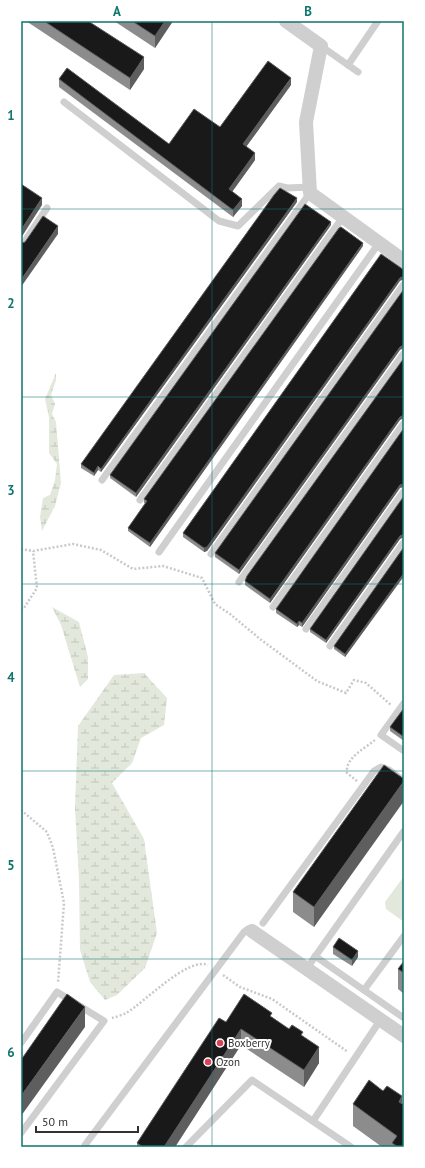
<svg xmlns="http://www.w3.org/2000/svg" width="425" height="1168" viewBox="0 0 425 1168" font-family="'PT Sans',sans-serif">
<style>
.wetland{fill:url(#wetland-marsh)}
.park{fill:#e2e8dc}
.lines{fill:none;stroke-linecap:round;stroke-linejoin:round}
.path{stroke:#c9c9c9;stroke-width:2.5;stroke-dasharray:2 2;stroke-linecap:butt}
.service{stroke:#cfcfcf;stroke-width:7}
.minor{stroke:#cfcfcf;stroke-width:14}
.wall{fill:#8c8c8c}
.shaded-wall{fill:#5e5e5e}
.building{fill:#191919;stroke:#5e5e5e}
.grid{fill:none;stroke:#0f766e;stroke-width:1;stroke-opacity:0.55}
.poi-dot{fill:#d84557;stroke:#fff;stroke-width:1.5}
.labels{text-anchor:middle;stroke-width:4;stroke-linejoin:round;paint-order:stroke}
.poi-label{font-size:11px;fill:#323232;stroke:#fff;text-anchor:start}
.neatline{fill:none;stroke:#0f766e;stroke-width:1.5}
.grid-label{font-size:13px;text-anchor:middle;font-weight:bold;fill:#0f766e}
</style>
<defs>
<pattern id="wetland-marsh" width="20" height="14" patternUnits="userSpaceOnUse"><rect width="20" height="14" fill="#e2e8dc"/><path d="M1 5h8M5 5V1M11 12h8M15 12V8" fill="none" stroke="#c2c7bd"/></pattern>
</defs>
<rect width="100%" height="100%" fill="#fff"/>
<g class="wetland">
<path d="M56,373V380L51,395L55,404L52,414L56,422L61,483L55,506L42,531L40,517L43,498L50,495L55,480L57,464L49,453V417L45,399Z"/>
<path d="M52,607L79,622L88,657V679L80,687L61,625Z"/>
<path d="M144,673L167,698L164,725L141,738L132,763L112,783L144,839L157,933L145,968L117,995L105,1000L90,982L80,950L79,879L75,808L78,726L114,675Z"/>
</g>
<path class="park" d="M404,876V922L386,909L385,902Z"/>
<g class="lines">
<g class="path">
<path d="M21,549L33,551L73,544L101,550L133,569L163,566L202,578L215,604L230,614L260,639L317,681L346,693L354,680L366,683L391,705"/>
<path d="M21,610L24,608L37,588L33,551"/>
<path d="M357,781L347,773C345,758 364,749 375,740"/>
<path d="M21,810L47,832L53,848L64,903L58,983"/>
<path d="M223,975L240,987L272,999L348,1052"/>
<path d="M112,1018C116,1017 122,1015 126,1013C144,1003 187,957 208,965"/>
</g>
<g class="service">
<path d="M321,46L358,72"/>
<path d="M348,65L378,21"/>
<path d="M64,102L219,221L238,226L279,186L287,188L310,187"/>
<path d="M21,247L47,208"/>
<path d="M102,480L310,193"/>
<path d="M140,500L343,217"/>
<path d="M159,552L379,243"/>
<path d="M211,554L404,284"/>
<path d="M239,582L404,353"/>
<path d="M273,607L404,423"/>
<path d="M306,629L404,491"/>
<path d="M330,646L404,542"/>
<path d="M404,703L381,735L404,751"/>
<path d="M263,923L374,771L381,767L389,770L404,781"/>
<path d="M315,956L404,1018"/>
<path d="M307,968L404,831"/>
<path d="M364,990L404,936"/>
<path d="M21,1043L57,992L104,1021L21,1133"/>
<path d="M313,1121L381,1019"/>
<path d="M87,1147L85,1145L244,932L248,929L252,931"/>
<path d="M186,1147L252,1080L351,1147"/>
</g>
<g class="minor">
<path d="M286,21L321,46L306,122L310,193L404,261"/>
<path d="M252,931L404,1036"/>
</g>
</g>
<g class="wall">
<path d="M26,21H88L144,69L130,90Z"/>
<path d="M114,21H173L155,48Z"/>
<path d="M59,79L169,144L220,127L291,85L246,147L255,160L232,192L242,206L233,217L59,87Z"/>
<path d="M297,202L101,472L98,470L94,476L81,468V464Z"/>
<path d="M331,225L136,497L110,478V475Z"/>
<path d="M363,246L150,547L128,531V528L145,503H144V499Z"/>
<path d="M400,281L207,551L204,552L183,537V533Z"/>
<path d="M400,350L239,574L215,557V553Z"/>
<path d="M404,358V418L400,420L270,603L245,585V581Z"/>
<path d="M400,488L302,627L299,625L297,627L276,613V609Z"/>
<path d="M404,496V537L400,539L326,643L310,632V629Z"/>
<path d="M404,547V576L345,657L334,649V646Z"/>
<path d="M404,708V741L390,731V727Z"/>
<path d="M404,779L314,927L293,912V892Z"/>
<path d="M333,947L358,957L352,966L333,954Z"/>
<path d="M404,961V994L398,989V969Z"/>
<path d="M272,1017L289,1029L303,1036L319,1063L304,1087L241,1045L175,1147H137V1143L226,1022Z"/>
<path d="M383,1091L402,1104L404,1147H382L353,1126V1104Z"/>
</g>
<g class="shaded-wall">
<path d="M165,21H173L155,48V36Z"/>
<path d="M144,57V69L130,90V78Z"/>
<path d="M291,78V85L243,151V144Z"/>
<path d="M255,153V160L229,196V189Z"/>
<path d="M42,198V205L21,238V230Z"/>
<path d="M297,198V202L101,472V469Z"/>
<path d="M242,199V206L233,217V210Z"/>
<path d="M331,222V225L136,497V493Z"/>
<path d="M58,226V234L21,287V280Z"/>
<path d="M363,243V246L150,547V543Z"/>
<path d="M404,276V279L400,281L207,551L204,552V548L400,278Z"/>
<path d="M404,345V348L400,350L239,574V570L400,347Z"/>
<path d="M404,415V418L400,420L270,603V599L400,417Z"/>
<path d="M98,466V470L94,476V473Z"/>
<path d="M404,484V487L400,488L302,627V623L400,485Z"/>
<path d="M404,534V537L400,539L326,643V640L400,536Z"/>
<path d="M404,573V576L345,657V654Z"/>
<path d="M299,621V625L297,627V624Z"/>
<path d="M404,781V801L314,927V907Z"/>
<path d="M358,951V957L352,966V960Z"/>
<path d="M85,1007V1027L21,1116V1096Z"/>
<path d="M241,1029V1045L175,1147H164Z"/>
<path d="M319,1047V1063L304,1087V1070Z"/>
<path d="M402,1096V1118L399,1102Z"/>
</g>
<g class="building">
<path d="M44,21H88L144,57L130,78Z"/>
<path d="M132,21H165L155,36Z"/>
<path d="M268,61L291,78L243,144L255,153L229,189L242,199L233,210L59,79L67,68L169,144L194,109L220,127Z"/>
<path d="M21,184L42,198L21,230Z"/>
<path d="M280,188L297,198L101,469L98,466L94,473L81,464L274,195Z"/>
<path d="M305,204L331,222L136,493L110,475Z"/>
<path d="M43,216L58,226L21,280V243L25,242Z"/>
<path d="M341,227L363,243L150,543L128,528L147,501L144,499L339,228Z"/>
<path d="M381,254L404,270V276L400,278L207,547L204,548L183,533Z"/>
<path d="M404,289V345L400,347L239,570L215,553Z"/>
<path d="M404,358V415L400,417L270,599L245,581L247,576Z"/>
<path d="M404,428V484L400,485L302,623L299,621L297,624L276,609Z"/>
<path d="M404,496V534L400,536L326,640L310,629Z"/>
<path d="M404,547V573L345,654L334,646Z"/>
<path d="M404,708V737L390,727Z"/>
<path d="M384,765L404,779V781L314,907L293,892Z"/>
<path d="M339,938L358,951L352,960L333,947Z"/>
<path d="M404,961V973L398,969Z"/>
<path d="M67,994L85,1007L21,1096V1060Z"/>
<path d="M244,994L272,1013L270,1016L289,1029L292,1025L303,1032L301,1035L319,1047L304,1070L241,1029L164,1147H143L137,1143L219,1018L226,1022Z"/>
<path d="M369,1080L383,1091L387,1086L402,1096L399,1102L404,1105V1147H398L392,1143L397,1136L353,1104Z"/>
</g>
<path class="grid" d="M212,21V1147M21,209H404M21,397H404M21,584H404M21,771H404M21,959H404"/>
<g class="poi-dot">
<circle cx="220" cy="1043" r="4"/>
<circle cx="208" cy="1062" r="4"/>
</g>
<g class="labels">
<g class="poi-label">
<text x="228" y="1047">Boxberry</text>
<text x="216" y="1066">Ozon</text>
</g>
</g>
<rect width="425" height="1168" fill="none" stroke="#ffffff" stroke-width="44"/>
<path d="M36 1126v6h102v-6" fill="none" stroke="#323232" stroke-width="2"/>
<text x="42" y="1126" font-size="12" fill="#323232" stroke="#ffffff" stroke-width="3" paint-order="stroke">50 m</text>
<rect x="22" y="22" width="381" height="1124" class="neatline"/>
<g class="grid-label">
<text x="117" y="16">A</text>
<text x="308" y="16">B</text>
<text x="11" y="120">1</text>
<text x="11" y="308">2</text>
<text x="11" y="495">3</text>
<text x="11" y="682">4</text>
<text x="11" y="870">5</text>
<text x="11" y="1057">6</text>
</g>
</svg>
